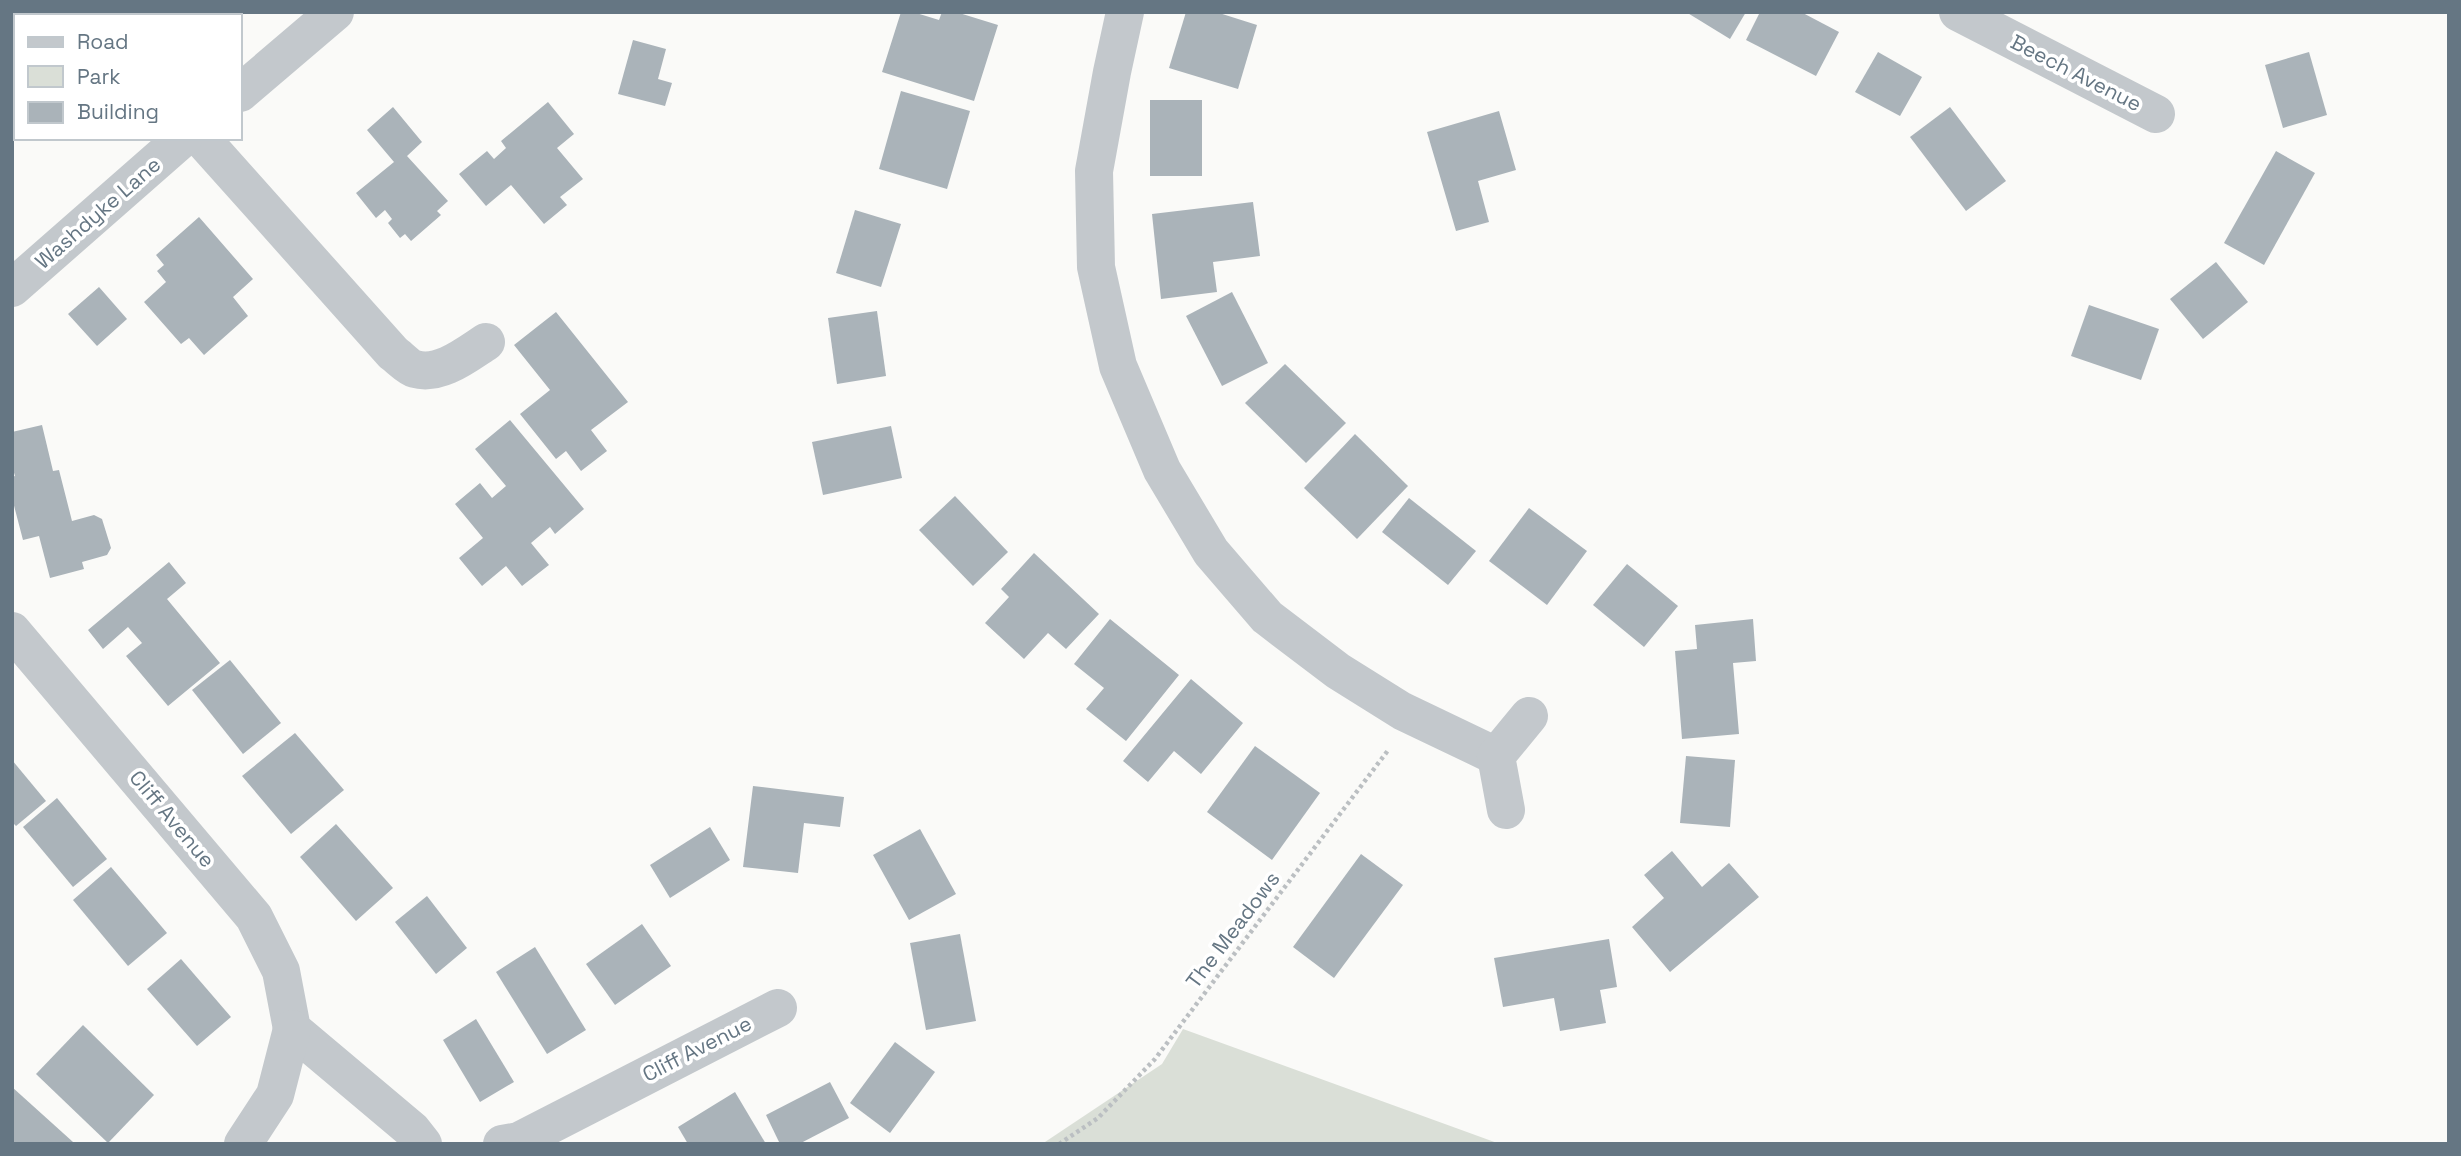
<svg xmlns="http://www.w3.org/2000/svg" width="2461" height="1156" viewBox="0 0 2461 1156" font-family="'Space Grotesk',sans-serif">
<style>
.green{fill:#dadfd7}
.building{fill:#aab3b9}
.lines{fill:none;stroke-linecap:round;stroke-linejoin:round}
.path{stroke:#bbbfc2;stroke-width:4.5;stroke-dasharray:3.5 3.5;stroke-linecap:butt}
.minor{stroke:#c3c8cc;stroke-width:38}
.labels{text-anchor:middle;stroke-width:7;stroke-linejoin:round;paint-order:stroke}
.street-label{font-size:21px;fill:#657683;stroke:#fff}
</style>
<rect width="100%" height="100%" fill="#fafaf8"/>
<path class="green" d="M1183,1029L1500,1144H1042L1162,1064Z"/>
<g class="building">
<path d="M901,12H913L939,20L942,12H956L998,25L974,101L882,72Z"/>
<path d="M1186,12H1216L1257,25L1238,89L1169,68Z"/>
<path d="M1686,12H1746L1730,39Z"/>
<path d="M1760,12H1801L1839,32L1816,76L1746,40Z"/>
<path d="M633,40L666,49L658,79L672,83L665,106L618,94Z"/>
<path d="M1878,52L1922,77L1900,116L1855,92Z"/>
<path d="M2309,52L2327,115L2283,128L2265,65Z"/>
<path d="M901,91L970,111L947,189L879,169Z"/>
<rect x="1150" y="100" width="52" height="76"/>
<path d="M548,102L574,134L557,148L583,179L560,197L567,205L544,224L511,185L486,206L459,174L487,151L494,159L506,148L501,141Z"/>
<path d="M393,107L422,142L407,156L448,201L437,211L441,215L411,241L405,234L400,238L388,223L392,219L385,210L376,218L356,193L394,162L367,130Z"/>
<path d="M1950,107L2006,181L1966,211L1910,137Z"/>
<path d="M1499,111L1516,170L1478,181L1489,222L1456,231L1427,132Z"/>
<path d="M2276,151L2315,173L2264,265L2224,243Z"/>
<path d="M1253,202L1260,256L1213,262L1217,292L1161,299L1152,214Z"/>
<path d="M855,210L901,224L881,287L836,273Z"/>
<path d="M199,217L253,279L233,297L248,316L204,355L189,338L181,344L144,302L166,282L157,271L164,265L156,255Z"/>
<path d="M2216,262L2248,302L2203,339L2170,299Z"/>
<path d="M99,287L127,319L97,346L68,314Z"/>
<path d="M1232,292L1268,363L1222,386L1186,316Z"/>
<path d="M2089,305L2159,329L2141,380L2071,356Z"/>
<path d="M877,311L886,376L837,384L828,318Z"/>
<path d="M556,312L628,402L591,430L607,451L581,471L566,451L556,459L520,414L550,390L514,345Z"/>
<path d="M1285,364L1346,423L1306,463L1245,403Z"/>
<path d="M510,420L584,509L555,534L550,527L531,543L549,565L522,586L506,566L482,586L459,558L483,538L455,504L480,483L492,498L506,486L475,449Z"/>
<path d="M42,425L53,471L59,470L72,521L94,515L102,519L111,548L107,555L82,562L84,569L50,578L39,536L23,540L12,498V477L15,476L12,466V432Z"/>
<path d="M891,426L902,478L823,495L812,442Z"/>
<path d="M1355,434L1408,486L1357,539L1304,488Z"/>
<path d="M955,496L1008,552L973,586L919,530Z"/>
<path d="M1409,498L1476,551L1448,585L1382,532Z"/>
<path d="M1529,508L1587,551L1547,605L1489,561Z"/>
<path d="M1034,553L1099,614L1066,649L1048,633L1024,659L985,623L1009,597L1001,589Z"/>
<path d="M169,562L186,583L167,599L220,663L168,706L126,656L142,643L128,627L103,649L88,630Z"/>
<path d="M1627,564L1678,606L1644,647L1593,605Z"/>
<path d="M1110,619L1179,675L1126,741L1086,709L1104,688L1074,664Z"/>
<path d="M1753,619L1756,661L1733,663L1739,734L1682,739L1675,651L1697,649L1695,625Z"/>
<path d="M230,660L281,723L243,754L192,690Z"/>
<path d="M1191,679L1243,723L1201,774L1174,751L1148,782L1123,761Z"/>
<path d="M295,733L344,790L291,834L242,776Z"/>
<path d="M1255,746L1320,793L1272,860L1207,812Z"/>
<path d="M1686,756L1735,760L1730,827L1680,823Z"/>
<path d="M12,760L46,801L16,826L12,822Z"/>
<path d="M753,786L844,797L840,827L804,823L798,873L743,867Z"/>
<path d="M57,798L107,859L73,887L23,827Z"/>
<path d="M336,824L393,888L356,921L300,857Z"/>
<path d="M710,827L730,860L670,898L650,865Z"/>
<path d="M920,829L956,894L909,920L873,855Z"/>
<path d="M1672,851L1702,887L1729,863L1759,897L1670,972L1632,927L1664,898L1644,875Z"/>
<path d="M1361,854L1403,885L1334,978L1293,947Z"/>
<path d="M111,867L167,933L128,966L73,900Z"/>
<path d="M427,896L467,948L436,974L395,922Z"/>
<path d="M642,924L671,966L615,1005L586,964Z"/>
<path d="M960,934L976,1021L926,1030L910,943Z"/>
<path d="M1609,939L1617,987L1600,990L1606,1023L1560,1031L1554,998L1503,1007L1494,958Z"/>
<path d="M535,947L586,1030L547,1054L496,972Z"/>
<path d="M181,959L231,1017L197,1046L147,989Z"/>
<path d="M476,1019L514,1082L480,1102L443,1040Z"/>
<path d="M83,1025L154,1095L108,1143L36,1074Z"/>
<path d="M895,1042L935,1072L890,1133L850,1103Z"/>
<path d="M830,1082L849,1118L799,1144H780L766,1115Z"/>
<path d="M12,1087L73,1142L72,1144H12Z"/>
<path d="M735,1092L766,1144H688L678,1127Z"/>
</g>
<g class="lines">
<path class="path" d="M1059,1144L1098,1118L1155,1059L1389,749"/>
<g class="minor">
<path d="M1125,12L1112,72L1094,171L1096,267L1118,366L1162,470L1211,552L1267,617L1338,671L1402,711L1496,756"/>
<path d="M1958,12L2156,114"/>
<path d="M240,93L335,12"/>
<path d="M201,138L393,353C400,358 408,367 415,369C440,376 466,355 486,342"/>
<path d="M12,288L183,138"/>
<path d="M12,631L254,917L281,971L292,1029L412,1130L423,1144"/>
<path d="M1506,810L1496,756L1529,716"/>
<path d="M243,1144L275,1095L292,1029"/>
<path d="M502,1144L519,1141L778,1008"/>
</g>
</g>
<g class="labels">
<g class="street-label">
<text transform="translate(2076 73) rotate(27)" y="7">Beech Avenue</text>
<text transform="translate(98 213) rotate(-41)" y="7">Washdyke Lane</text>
<text transform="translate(172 819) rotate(50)" y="7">Cliff Avenue</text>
<text transform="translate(1233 930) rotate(-53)" y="7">The Meadows</text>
<text transform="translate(697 1049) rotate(-27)" y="7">Cliff Avenue</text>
</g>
</g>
<rect width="2461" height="1156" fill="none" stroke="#657683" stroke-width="28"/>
<rect x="14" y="14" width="228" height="126" fill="#ffffff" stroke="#c1c8cd" stroke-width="2"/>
<rect x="28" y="37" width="35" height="10" fill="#c3c8cc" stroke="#c1c8cd" stroke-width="2"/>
<text x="77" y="49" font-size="21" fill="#657683">Road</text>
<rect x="28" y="66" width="35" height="21" fill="#dadfd7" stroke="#c1c8cd" stroke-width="2"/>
<text x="77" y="84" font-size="21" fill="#657683">Park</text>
<rect x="28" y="102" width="35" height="21" fill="#aab3b9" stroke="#c1c8cd" stroke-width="2"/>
<text x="77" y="119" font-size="21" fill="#657683">Building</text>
</svg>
